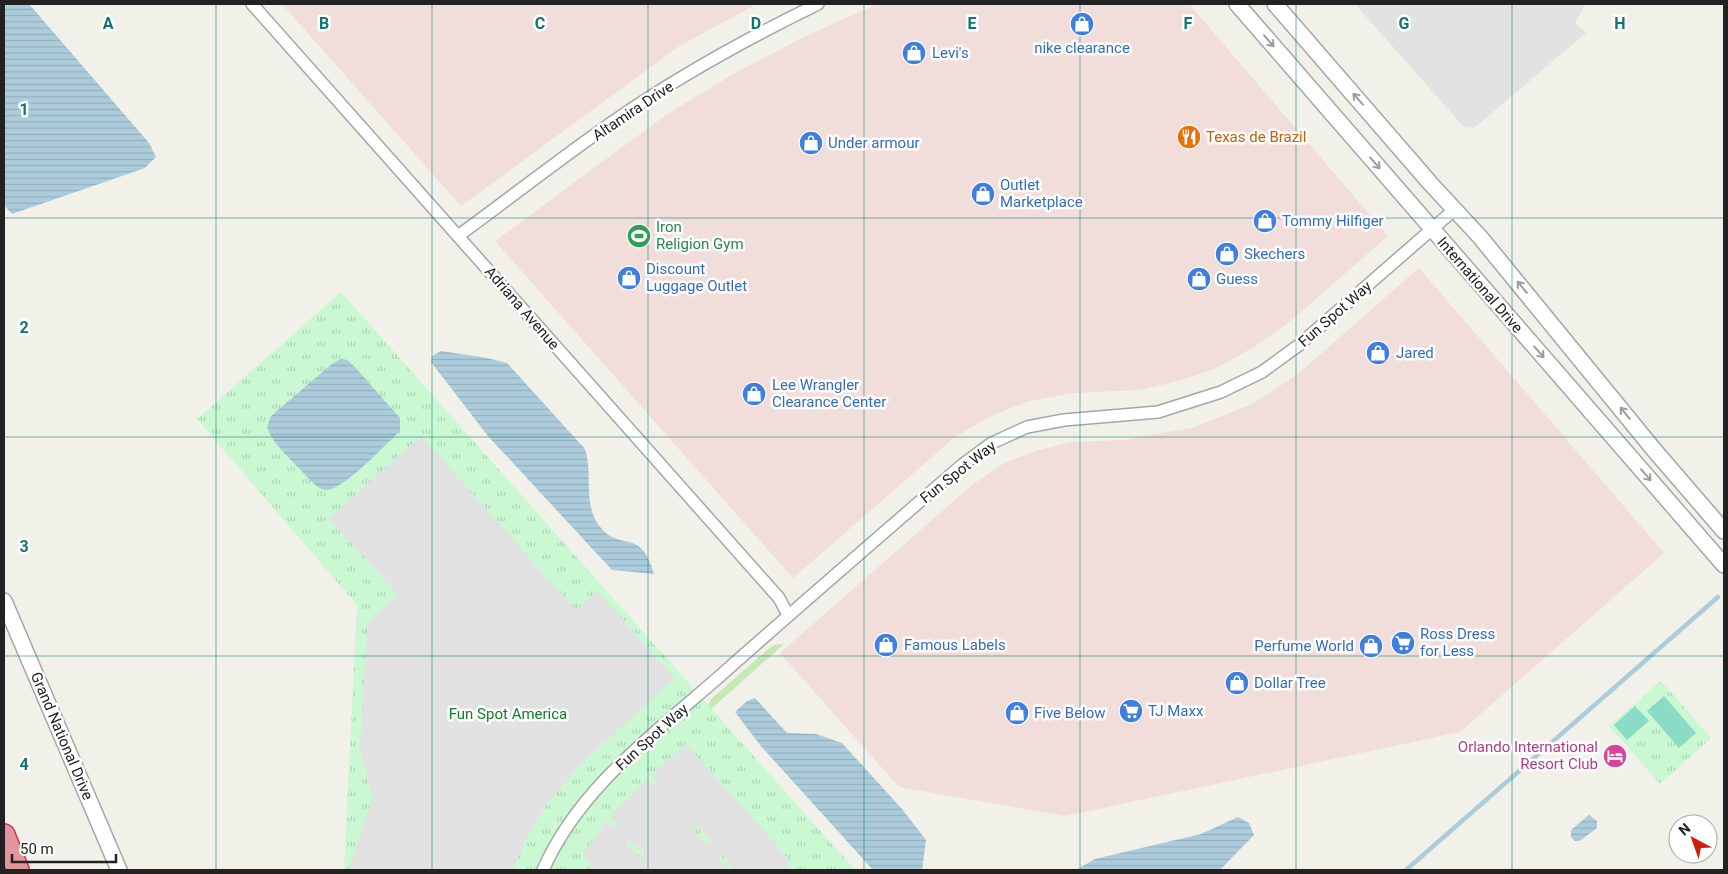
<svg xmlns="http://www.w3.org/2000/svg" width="1728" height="874" viewBox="0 0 1728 874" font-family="Roboto,sans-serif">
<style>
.commercial{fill:#f1ddda}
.grass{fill:url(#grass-tufts)}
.park{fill:url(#park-tufts)}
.pitch{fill:#8bdcc6}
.parking{fill:#e2e2e2;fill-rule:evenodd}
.water{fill:url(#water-rules)}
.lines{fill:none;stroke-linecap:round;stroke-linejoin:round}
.stream{stroke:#acccdc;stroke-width:4.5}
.minor-casing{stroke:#a6a6a6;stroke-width:14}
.tertiary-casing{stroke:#a6a6a6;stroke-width:18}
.motorway-casing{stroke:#d43156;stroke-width:24}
.minor{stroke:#fff;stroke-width:11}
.tertiary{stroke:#fff;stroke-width:15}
.motorway{stroke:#e4959b;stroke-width:21}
.oneway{stroke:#9c9c9c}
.grid{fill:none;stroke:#0f766e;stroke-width:1;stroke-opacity:0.55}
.labels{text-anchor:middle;stroke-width:5;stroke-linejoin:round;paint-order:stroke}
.shop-label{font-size:15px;fill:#366cbe;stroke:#fff;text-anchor:start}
.street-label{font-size:15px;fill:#222;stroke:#fff}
.food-label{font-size:15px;fill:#c56008;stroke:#fff;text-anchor:start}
.leisure-label{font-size:15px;fill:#27864d;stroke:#fff;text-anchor:start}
.park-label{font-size:15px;fill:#117e27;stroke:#fff}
.hotel-label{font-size:15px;fill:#b23c85;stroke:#fff;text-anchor:end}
.grid-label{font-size:16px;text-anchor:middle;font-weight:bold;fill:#0f766e;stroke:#fff;stroke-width:5;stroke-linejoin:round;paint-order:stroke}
</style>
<defs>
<pattern id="grass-tufts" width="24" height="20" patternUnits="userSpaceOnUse" patternTransform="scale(1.25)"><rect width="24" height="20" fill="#c6e8b2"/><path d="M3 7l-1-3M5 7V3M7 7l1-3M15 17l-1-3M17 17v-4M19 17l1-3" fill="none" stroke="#aac799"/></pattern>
<pattern id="park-tufts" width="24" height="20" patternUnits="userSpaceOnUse" patternTransform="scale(1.25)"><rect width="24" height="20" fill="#caf8d3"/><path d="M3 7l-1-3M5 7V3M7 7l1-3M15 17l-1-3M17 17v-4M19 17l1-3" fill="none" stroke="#add4b5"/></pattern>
<pattern id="water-rules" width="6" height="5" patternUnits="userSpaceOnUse" patternTransform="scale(1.25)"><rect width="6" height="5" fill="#acccdc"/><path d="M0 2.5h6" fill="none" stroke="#94afbc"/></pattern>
</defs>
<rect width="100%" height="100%" fill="#f1f0e9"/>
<g class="commercial">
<path d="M282,4H757L681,45L461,206Z"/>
<path d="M878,4H1189L1388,236L1288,323L1254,347L1214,369L1175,382L1138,390L1074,393L1029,401L991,416L955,437L793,578L495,241L666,115L735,73L806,36Z"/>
<path d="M1419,268L1664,553L1460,732L1065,816L899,787L780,653L972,485L1004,463L1036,451L1070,442L1124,440L1192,428L1252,404L1298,374Z"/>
</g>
<path class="grass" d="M780,644H784L702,717L711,699L772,646Z"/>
<g class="park">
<path d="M341,292L855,870H344L357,605L197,419Z"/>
<path d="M1661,681L1711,738L1660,784L1609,726Z"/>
</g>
<g class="pitch">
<path d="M1664,696L1696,733L1679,748L1647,711Z"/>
<path d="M1635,706L1649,721L1627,740L1614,725Z"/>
</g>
<g class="parking">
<path d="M1355,4H1586L1575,23L1586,33L1474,128L1464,127Z"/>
<path d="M421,436L576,610L597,591L675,678L578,767L546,806L528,836L513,870H348L373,798L360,750L368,622L398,595L329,518Z"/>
<path d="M686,744L790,860L786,864L792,870H735L721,854L719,858L729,870H588L590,861L582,856L606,821L614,827L617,826V823L610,816L647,779L654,785H658V781L652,774ZM694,826H698L710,840L709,843H705L693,829ZM628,841L643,852V856H639L625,845V842Z"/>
</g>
<g class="water">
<path d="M4,4H29L149,143L156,157L145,168L12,214L4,205Z"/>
<path d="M441,351L487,358L507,363L585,449C593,472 583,503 598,524C619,555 640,524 654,574L612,570L488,436L431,362L432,356Z"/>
<path d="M341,359L347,360L353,365L400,418V431C387,443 342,492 325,490C315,488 305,474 298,467C288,457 271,441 267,427L271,416L333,363Z"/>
<path d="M755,698L787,733L816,734L842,743L902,809L926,840L922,870H873L760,745L735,712L747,701Z"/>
<path d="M1589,815L1597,821V828L1581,840L1575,841L1571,837V830Z"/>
<path d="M1238,817L1249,823L1254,835L1220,870H1076L1095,859L1201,834Z"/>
</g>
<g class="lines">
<path class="stream" d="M1406,870L1718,597"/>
<g class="minor-casing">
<g id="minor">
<path d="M252,4L779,598L788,615"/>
<path d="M458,236C510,198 561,158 614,121C679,76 748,38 818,4"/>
<path d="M543,870C579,788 654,734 720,676C800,605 881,535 962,465L992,443L1027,427L1064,420L1158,412L1221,392L1262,372L1299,345L1455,209"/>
</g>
</g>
<g class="tertiary-casing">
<g id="tertiary">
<path d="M1237,4L1724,565"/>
<path d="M1275,4L1430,183L1480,237L1655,451L1724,531"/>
<path d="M4,601L119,870"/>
</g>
</g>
<g class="motorway-casing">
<path id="motorway" d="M4,835L18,870"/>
</g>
<use href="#minor" class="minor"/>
<use href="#tertiary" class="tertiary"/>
<use href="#motorway" class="motorway"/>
</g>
<defs><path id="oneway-shaft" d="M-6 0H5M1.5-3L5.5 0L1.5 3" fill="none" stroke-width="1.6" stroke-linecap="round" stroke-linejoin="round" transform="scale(1.25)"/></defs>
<g class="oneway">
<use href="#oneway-shaft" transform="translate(1269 41) rotate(49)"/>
<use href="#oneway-shaft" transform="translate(1358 99) rotate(-131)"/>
<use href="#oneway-shaft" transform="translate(1375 163) rotate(49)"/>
<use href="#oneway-shaft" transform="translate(1522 287) rotate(-130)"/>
<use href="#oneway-shaft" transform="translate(1539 352) rotate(49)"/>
<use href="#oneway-shaft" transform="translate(1625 413) rotate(-129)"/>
<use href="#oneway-shaft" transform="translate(1646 475) rotate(49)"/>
</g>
<path class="grid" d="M216,4V870M432,4V870M648,4V870M864,4V870M1080,4V870M1296,4V870M1512,4V870M4,218H1724M4,437H1724M4,656H1724"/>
<defs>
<g id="shop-disc" transform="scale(1.25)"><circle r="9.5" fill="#3f7fe0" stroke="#fff"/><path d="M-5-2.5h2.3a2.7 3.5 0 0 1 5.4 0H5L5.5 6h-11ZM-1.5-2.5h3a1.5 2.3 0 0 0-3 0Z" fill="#fff"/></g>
<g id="restaurant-disc" transform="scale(1.25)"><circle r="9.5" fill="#e8710a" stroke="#fff"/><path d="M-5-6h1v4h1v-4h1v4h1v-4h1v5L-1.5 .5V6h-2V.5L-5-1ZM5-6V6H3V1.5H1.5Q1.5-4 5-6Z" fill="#fff"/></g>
<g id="stadium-disc" transform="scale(1.25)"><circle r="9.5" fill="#2e9e5b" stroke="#fff"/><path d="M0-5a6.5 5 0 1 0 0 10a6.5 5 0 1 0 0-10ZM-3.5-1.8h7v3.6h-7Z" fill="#fff"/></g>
<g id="supermarket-disc" transform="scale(1.25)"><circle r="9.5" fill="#3f7fe0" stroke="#fff"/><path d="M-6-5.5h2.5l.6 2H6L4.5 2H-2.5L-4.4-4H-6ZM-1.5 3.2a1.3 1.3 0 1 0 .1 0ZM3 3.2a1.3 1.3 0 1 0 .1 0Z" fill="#fff"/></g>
<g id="hotel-disc" transform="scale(1.25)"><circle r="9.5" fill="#d1479c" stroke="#fff"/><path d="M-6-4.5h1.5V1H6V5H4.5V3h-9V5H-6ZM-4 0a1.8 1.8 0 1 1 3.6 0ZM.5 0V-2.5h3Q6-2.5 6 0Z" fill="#fff"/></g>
</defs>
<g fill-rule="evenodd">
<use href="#shop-disc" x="1082" y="24"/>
<use href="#shop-disc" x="914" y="53"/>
<use href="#restaurant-disc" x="1189" y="137"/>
<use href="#shop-disc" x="811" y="143"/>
<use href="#shop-disc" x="983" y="194"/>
<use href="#shop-disc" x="1265" y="221"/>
<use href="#stadium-disc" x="639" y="236"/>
<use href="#shop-disc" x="1227" y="254"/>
<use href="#shop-disc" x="629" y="278"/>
<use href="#shop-disc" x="1199" y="279"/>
<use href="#shop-disc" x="1378" y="353"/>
<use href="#shop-disc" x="754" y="394"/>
<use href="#supermarket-disc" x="1403" y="643"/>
<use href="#shop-disc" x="886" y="645"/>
<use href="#shop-disc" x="1371" y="646"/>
<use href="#shop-disc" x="1237" y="683"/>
<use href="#supermarket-disc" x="1131" y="711"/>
<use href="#shop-disc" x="1017" y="713"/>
<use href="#hotel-disc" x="1615" y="756"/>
</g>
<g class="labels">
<g class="shop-label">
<text x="1082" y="53" text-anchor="middle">nike clearance</text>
<text x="932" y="58">Levi's</text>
<text x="828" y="148">Under armour</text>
<text x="1000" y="190">Outlet<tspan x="1000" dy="17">Marketplace</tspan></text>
<text x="1282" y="226">Tommy Hilfiger</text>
<text x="1244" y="259">Skechers</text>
<text x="646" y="274">Discount<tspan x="646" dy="17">Luggage Outlet</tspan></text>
<text x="1216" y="284">Guess</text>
<text x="1396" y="358">Jared</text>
<text x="772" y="390">Lee Wrangler<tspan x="772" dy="17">Clearance Center</tspan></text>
<text x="1420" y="639">Ross Dress<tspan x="1420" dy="17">for Less</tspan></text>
<text x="904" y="650">Famous Labels</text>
<text x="1354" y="651" text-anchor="end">Perfume World</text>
<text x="1254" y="688">Dollar Tree</text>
<text x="1148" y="716">TJ Maxx</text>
<text x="1034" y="718">Five Below</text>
</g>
<g class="street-label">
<text transform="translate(633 111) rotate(-34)" y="5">Altamira Drive</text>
<text transform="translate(1480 285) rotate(49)" y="5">International Drive</text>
<text transform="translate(522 308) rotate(49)" y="5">Adriana Avenue</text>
<text transform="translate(1335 314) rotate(-41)" y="5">Fun Spot Way</text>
<text transform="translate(958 472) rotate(-38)" y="5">Fun Spot Way</text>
<text transform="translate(62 736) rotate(67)" y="5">Grand National Drive</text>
<text transform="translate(652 737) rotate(-42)" y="5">Fun Spot Way</text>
</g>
<g class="food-label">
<text x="1206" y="142">Texas de Brazil</text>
</g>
<g class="leisure-label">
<text x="656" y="232">Iron<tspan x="656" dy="17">Religion Gym</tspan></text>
</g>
<g class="park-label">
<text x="508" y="719">Fun Spot America</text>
</g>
<g class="hotel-label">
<text x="1598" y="752">Orlando International<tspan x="1598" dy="17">Resort Club</tspan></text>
</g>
</g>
<g class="grid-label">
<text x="108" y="29">A</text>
<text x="324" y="29">B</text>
<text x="540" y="29">C</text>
<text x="756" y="29">D</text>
<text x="972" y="29">E</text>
<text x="1188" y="29">F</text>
<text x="1404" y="29">G</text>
<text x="1620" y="29">H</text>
<text x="24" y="115">1</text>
<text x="24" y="333">2</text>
<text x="24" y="552">3</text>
<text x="24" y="770">4</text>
</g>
<rect width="1728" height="874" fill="none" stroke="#222222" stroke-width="10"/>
<g transform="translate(1693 839) rotate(319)"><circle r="24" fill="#ffffff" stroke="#a7a7a7"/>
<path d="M0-4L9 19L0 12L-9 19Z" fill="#ca2009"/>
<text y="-8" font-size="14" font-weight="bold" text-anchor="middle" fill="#222222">N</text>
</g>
<path d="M12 854v8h104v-8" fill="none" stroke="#222222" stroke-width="2.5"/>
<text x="20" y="854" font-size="15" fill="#222222" stroke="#ffffff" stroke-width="4" paint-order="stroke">50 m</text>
</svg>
